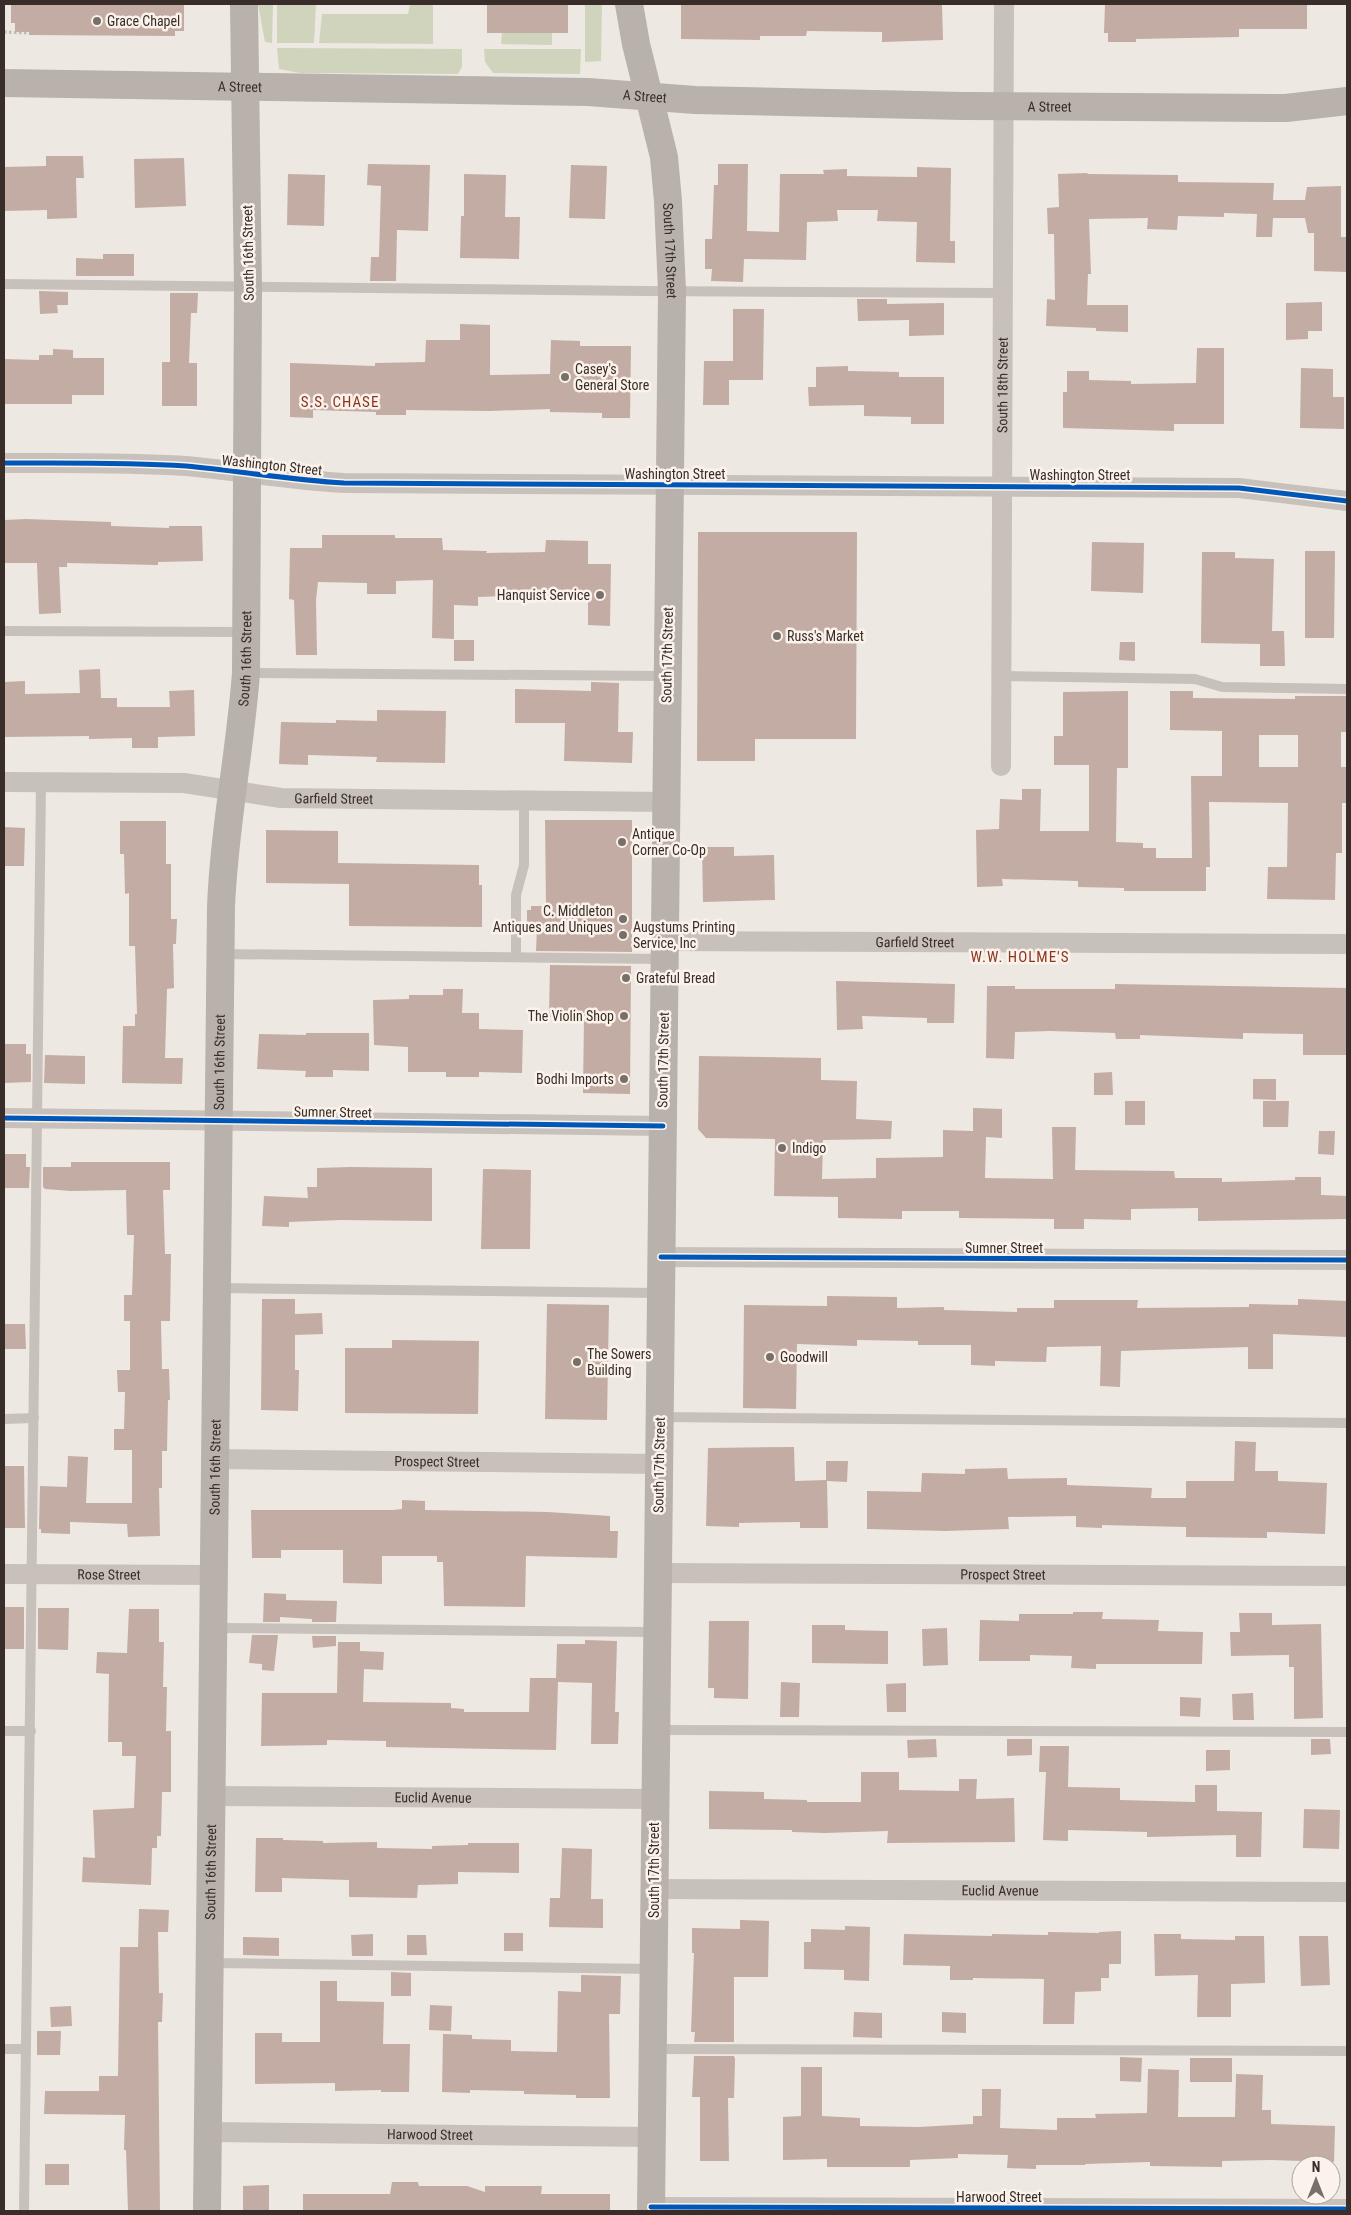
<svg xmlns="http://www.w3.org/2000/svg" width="1351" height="2215" viewBox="0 0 1351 2215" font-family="'Roboto Condensed',sans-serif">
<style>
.green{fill:#d0d4bc}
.building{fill:#c3aca4;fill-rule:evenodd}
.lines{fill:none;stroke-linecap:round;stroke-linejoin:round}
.path{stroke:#c0b9b4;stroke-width:3;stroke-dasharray:2.5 2.5;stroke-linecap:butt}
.lane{stroke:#c8c1bb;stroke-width:10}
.street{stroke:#c8c1bb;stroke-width:20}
.secondary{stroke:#b8b1ac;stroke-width:28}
.cycleway-casing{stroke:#fbf3eb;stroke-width:8}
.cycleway{stroke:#0057b8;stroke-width:5}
.poi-dot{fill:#786e6a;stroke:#fbf3eb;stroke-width:2}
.labels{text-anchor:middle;stroke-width:5;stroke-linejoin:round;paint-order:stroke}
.poi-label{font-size:14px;fill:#392d29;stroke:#fbf3eb;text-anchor:start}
.street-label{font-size:14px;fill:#392d29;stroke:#fbf3eb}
.neighbourhood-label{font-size:15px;letter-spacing:1px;fill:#8b351f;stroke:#fbf3eb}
</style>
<rect width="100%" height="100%" fill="#eee8e3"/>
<g class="green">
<path d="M258,4H273L272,43L265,42Z"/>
<path d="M277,4H316L314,43H277Z"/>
<path d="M410,4H433V44L319,43L322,14H408Z"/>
<path d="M585,4H602L601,61L585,62Z"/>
<path d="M502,33H552V45L501,44Z"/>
<path d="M277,48L462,49V67L458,74L300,73L279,69Z"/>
<path d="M484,49H581L580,74L493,73L485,62Z"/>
</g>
<g class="building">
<path d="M11,4H184V31H175V36L29,35V32H15V23H11Z"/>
<rect x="487" y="4" width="81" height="29"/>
<path d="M681,4H942L943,40L882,42V32L807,31L806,36H760V40L681,39Z"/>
<path d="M1105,4H1307V29H1239V37L1136,39V42H1108V33H1104Z"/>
<path d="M46,156H83L84,178H76L77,218L47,219V210L4,211V167L46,166Z"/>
<path d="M184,158L186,206L135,208L134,159Z"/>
<path d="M368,164L430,165L428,231L397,230L396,281H370L371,257H379L381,186L367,185Z"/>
<path d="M718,164H748L747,231L779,232L780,174H824L823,170L847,169V176L917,177V167L951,168L950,241H955V263L916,262L917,222L877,221L878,210H837L838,221L807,222L806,260L744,259L743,282L711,281L712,269H705V239H712L714,185H718Z"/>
<path d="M571,165L607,166L605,219L569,218Z"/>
<path d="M1087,173L1088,174L1178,175V182L1274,183L1273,200H1305L1307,187L1341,186V237H1347V272L1314,271V233H1308L1305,218H1273L1272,237H1256L1257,214L1224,213V217L1178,216L1177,230L1147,229L1148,218L1089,219L1091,274H1088L1087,305H1128V332L1096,331V328L1046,326L1047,299L1055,300L1054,234H1048L1047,208L1059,207L1058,174Z"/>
<path d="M288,174L325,175L324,226L287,225Z"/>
<path d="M464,174L506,175L505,217H520L519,259L460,258L461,216H464Z"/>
<path d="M103,254H134V276H76V258L103,259Z"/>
<path d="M39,291L68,292V305H57L58,313L40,314Z"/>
<path d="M170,293H198L197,313H191L189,363H197V406H162V362H170Z"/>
<path d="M857,299H887V304L944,303V335L909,336V320L858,321Z"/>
<path d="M1322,302V331H1308V339L1286,340V303Z"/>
<path d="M733,309H764L763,380H729V405H703L704,361H733Z"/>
<path d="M460,324L490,325V375L550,374L551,340L580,341V346H631L630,418H602V413L550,412V409L489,411L406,410V415H376V412L313,410V418L290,417V363L375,366V363L425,362L426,340H460Z"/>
<path d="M1197,348H1224V424H1174V431L1063,428V392H1067V371H1089V380L1131,381V384L1196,383Z"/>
<path d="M53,349L73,350V358H104V395H72V404H4V359L39,360V355H53Z"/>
<path d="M848,366V371L899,372V377H944V424H911V417L864,416V405L809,406L808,387H816V367Z"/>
<path d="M1301,368L1333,369V397H1344V429L1300,428Z"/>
<path d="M26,519L111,522V526L169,528V526H202L203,561L158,562V565L67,563V567H59L61,613L39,614L37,563H4V520Z"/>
<path d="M698,532H857L856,739H755V761H697Z"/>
<path d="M322,535H395V538H442L443,550L487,551L486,553L545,552L546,540L588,541V564H611L610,626L588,625V596L533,595L478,597V606L454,605V639L432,638L433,580L396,581V594H367V583L318,582L316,600L317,655H296L294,600L289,599L290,548H322Z"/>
<path d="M1092,542L1144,543L1143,593L1091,591Z"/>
<path d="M1305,551H1335L1334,638H1305Z"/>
<path d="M1202,552H1235V558L1274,559L1272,631H1284L1285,666H1260V644L1201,643Z"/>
<rect x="454" y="640" width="20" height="21"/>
<path d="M1120,642H1135V661L1119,660Z"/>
<path d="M100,669L101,698H117V707H170L169,691L194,690L195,736L158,737V748H132V738L89,739V736L4,737V682L25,681V694L80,693L79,670Z"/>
<path d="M591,682L619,683L618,732H633L632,763L564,761L565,723H515V689L591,691Z"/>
<path d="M1128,691V768H1117L1116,842L1143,843V848H1156V858H1192L1191,776H1222V731L1170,730V691H1193V698L1295,699V696H1347V732H1341V767H1347V803H1342V853H1336L1335,900L1267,899L1268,867H1287L1288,803L1209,802L1210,867H1206V891H1124V888L1078,887V881L1002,879L1003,886L977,887L976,830L999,829L1000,799L1022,800V789H1041L1040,831H1089V765H1054V736H1063V692ZM1259,735H1298V767H1259Z"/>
<path d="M377,710L446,711L445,763L376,762L377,757L308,755V765L279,764L281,722L336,723V720L377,721Z"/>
<path d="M545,820H632V952L536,951L537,927H527V910H531V906H546Z"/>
<path d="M120,821H166V864H171V919H177L176,944H173L174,988L167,989L165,1058H183L182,1084L122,1083L123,1026H135V1014H137L135,946H129V893L125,894L124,854H120Z"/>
<path d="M4,827L25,828L24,866H4Z"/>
<path d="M266,830L338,831V863L479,865V885H482V927L349,926V884L266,883Z"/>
<path d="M702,847H734V856L774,855L775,900L703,902Z"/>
<path d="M550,965L631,966L630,1094L583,1093L584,1018L549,1017Z"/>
<path d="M836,981L955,984L954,1023H927V1018L862,1016L863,1029L837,1030Z"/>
<path d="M1115,984L1347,988V1055H1303V1034L1243,1033V1039L1140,1035V1039H1116L1115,1033L1050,1031L1015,1032L1014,1059L986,1058L987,986H1015V989H1115Z"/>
<path d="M443,989H463L462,1013H479V1029L523,1030L522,1073L479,1072V1077H446V1072H408V1047L374,1045L373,1000L409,999V995H443Z"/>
<path d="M306,1033H369V1071L333,1070V1077H305L306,1071L257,1069L259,1034L306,1035Z"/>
<path d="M4,1044H26V1054H31V1082L4,1083Z"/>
<path d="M45,1055L85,1056V1084L44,1083Z"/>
<path d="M699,1056L821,1058V1080L857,1081L856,1119L892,1121L891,1139L823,1140L822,1179L876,1178V1158L943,1157V1130L973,1131V1108L1002,1109V1138L986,1137L985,1178L1053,1179L1052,1127H1076L1075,1170L1174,1171L1175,1178H1222V1182L1295,1180V1177H1321V1195L1347,1196V1219L1198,1221V1208L1131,1209V1220L1084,1219V1229H1054V1219L959,1218V1211H902V1219L838,1218V1197L774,1196L775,1139L706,1138L698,1129Z"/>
<path d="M1112,1072L1113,1095H1094V1073Z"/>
<path d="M1253,1079H1276V1100L1253,1099Z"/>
<rect x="1125" y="1101" width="20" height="24"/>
<path d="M1263,1101H1289L1288,1127H1263Z"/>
<path d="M1319,1131H1335L1334,1155L1318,1154Z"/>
<path d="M4,1154H26V1167H30L29,1188H4Z"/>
<path d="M71,1162H170V1190H163L165,1254H171L170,1321H161L162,1369H169L170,1400H168L167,1451H162V1488H159L160,1536L128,1537L127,1524L70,1522V1534L41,1533V1529H39L40,1486L67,1487L68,1456L88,1457L86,1503H132V1450H114V1429H124L125,1392H118L117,1370H130V1321H124V1295H132L134,1235H127L126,1190L71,1191L45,1189L43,1187V1167H71Z"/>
<path d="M350,1167L432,1168V1221L341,1220L289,1222V1227L262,1226L264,1196L308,1198L307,1187H317V1168Z"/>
<path d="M483,1169L531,1170L530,1249H481Z"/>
<path d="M827,1296L897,1297V1308L944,1307V1310L1017,1312V1308H1054V1300H1138L1137,1308L1249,1307V1304L1298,1305V1299L1347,1301V1337L1273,1334V1369H1248V1347L1121,1351L1120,1387L1100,1386L1101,1346L1047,1347L1046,1362L995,1361V1366L971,1365V1345H918V1341L857,1340V1346L797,1344L796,1409L743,1408L744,1305L827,1306Z"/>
<path d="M262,1299H295V1314L322,1313L323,1334L295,1335V1370H299L298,1411L261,1410Z"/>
<path d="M547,1304L609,1305L607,1420L545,1419Z"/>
<path d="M4,1324H25L26,1349H4Z"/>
<path d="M392,1340L479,1341L478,1414L345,1413V1348H392Z"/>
<path d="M1235,1441L1256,1442L1255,1471H1278V1481L1327,1483L1325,1534L1267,1532V1538L1186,1537V1527L1102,1525V1528L1076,1527V1516L1008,1517L1009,1529L945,1531L867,1529V1491L921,1492L922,1473L965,1474V1469L1007,1468L1008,1479L1067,1478V1485L1152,1488L1151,1498H1186V1481H1234Z"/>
<path d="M794,1447L795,1481L826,1480V1461H848L847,1482L827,1481L828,1528H800V1522L739,1523V1527L706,1526L708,1448Z"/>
<path d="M4,1466H24L25,1528H4Z"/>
<path d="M402,1500L425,1501V1510L548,1512L610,1516V1531H618L617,1558L526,1556L525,1607L444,1606L443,1562H437V1556H382V1584L343,1583V1550H281V1558H252L251,1510H392L402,1509Z"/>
<path d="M264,1593L286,1594V1600L337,1601L336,1622H312V1619L280,1617V1622H263Z"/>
<rect x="4" y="1607" width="20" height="42"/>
<path d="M38,1608H69L68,1650L38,1649Z"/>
<path d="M129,1609H159V1642H164L163,1687H167L166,1731H171V1792H162L161,1836H157V1848H152L151,1885L82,1882L83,1857L95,1858L93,1810L134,1808L136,1756H122V1742H108L109,1674L96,1673L97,1652L127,1653Z"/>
<path d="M1073,1612H1103L1102,1619L1159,1620L1158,1631L1203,1632L1202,1664H1096V1669L1071,1668L1072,1656L1030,1655V1661H979L980,1620L1019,1621V1614H1073Z"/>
<path d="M1239,1613H1272V1625L1321,1624L1323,1718L1294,1719V1667H1289V1655L1231,1656L1230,1632H1240Z"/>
<path d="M709,1621H749L748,1699L714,1698V1688H708Z"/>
<path d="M812,1625H845V1630L888,1631V1664L812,1663Z"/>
<path d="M947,1628L948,1665L923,1666L922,1629Z"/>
<path d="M252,1635H278L274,1671L262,1670V1664L249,1663Z"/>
<path d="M312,1636H336V1646L313,1648Z"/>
<path d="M585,1640L617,1641L615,1712H619L618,1744H591L592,1683L558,1682L556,1750L386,1747V1741L327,1740V1745L261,1746L262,1693H337L338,1642H360V1651L384,1652L383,1670L364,1669L363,1702L451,1703V1708L464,1709V1712H529L530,1678H556L557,1644H585Z"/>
<path d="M781,1682L800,1683L799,1717H780Z"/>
<path d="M906,1683V1712H887L886,1684Z"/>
<path d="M1253,1693L1254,1720H1233L1232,1694Z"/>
<path d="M1180,1697L1201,1698L1200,1717L1180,1716Z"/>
<path d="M936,1739L937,1757L908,1758L907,1740Z"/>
<path d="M1007,1739H1032V1755L1007,1756Z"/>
<path d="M1311,1739H1330L1331,1754L1311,1755Z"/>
<path d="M1040,1746H1069L1068,1787L1120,1788V1800L1195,1802V1785H1217V1811L1262,1812L1261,1857H1236V1835L1147,1837V1832L1068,1830V1841L1043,1840L1046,1772H1039Z"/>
<path d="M1206,1750H1230V1770L1206,1771Z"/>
<path d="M861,1772H899V1790L959,1791V1779H977L976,1799L1014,1798L1015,1842L887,1843L888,1831L825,1833L792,1832V1830L709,1829V1791L764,1792V1799L807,1800V1802H861Z"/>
<path d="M1304,1809L1340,1810L1339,1849L1303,1848Z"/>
<path d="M256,1838H283V1840L323,1841V1843L377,1842V1848L432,1849V1846L468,1845V1843H519V1873L458,1872V1884L418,1885L417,1898L349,1897V1880L282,1878V1892H255Z"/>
<path d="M562,1848L592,1849L591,1899H603V1928L549,1927L550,1898H560Z"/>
<path d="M139,1909L169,1910L168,1932H158L159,1993H163L162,2022H158L160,2211H128L126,2150H124L125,2115L44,2114L45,2091H99V2076H118L120,1947H138Z"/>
<path d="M740,1920L769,1921L768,1977H734V2042H694L695,2032H691L694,1953H692V1928L740,1929Z"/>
<path d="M845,1926L870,1927L869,1981L844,1980V1970L804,1969V1942H811V1929L845,1930Z"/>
<path d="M1121,1931V1964H1109V1978H1101V1991L1075,1992L1074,2024H1043L1044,1979L973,1978V1980H950V1966L903,1965L904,1934L992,1936V1934L1048,1935V1932L1099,1933V1932Z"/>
<rect x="504" y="1933" width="19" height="18"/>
<path d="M373,1934V1956H352L351,1935Z"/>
<path d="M1154,1934H1181V1939L1235,1940V1936H1264L1265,1983L1231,1984V2017H1197L1198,1975L1155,1976Z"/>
<path d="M407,1935H426L427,1955H407Z"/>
<path d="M1299,1936H1328L1330,1985L1301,1986Z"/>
<path d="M243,1937L279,1938V1956L243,1955Z"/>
<path d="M391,1972L411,1973V1996H391Z"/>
<path d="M581,1975L621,1976L620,2014H609L610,2098H576V2095L524,2094V2091L470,2090V2093L442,2092L443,2034L472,2035V2039L511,2040V2051L557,2052L558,1991L581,1992Z"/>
<path d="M320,1981H337V2001L384,2002L383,2044H410L409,2092H381V2090L335,2091V2083L255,2084V2033H282V2042H320Z"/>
<path d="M430,2005L452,2006L451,2031L429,2030Z"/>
<path d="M71,2006L72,2026L51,2027L50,2007Z"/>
<path d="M854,2012L882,2013V2038L853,2037Z"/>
<path d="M942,2012L966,2013V2033L942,2032Z"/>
<path d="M37,2031H61L60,2055H37Z"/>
<path d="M694,2056H734L735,2059L734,2098H728L729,2161H700V2097H692Z"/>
<path d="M1120,2057L1142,2058L1141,2082L1120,2081Z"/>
<rect x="1190" y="2058" width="42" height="24"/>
<path d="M801,2067H822V2116L860,2118V2126L919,2127L973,2124V2116H982V2089H1001L1000,2128L1057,2130V2118H1096L1095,2114L1147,2113L1148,2069L1179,2070L1178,2117H1235L1236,2074L1263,2075L1262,2110H1271V2124L1335,2126L1334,2162L1271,2160L1222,2161V2167L1150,2166V2162L1085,2164V2165H1036V2169L1007,2168L1008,2155L958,2154V2158L910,2160V2167H827V2159L783,2160V2117L801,2116Z"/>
<rect x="45" y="2164" width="24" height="21"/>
<path d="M392,2182H418L419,2186H467L485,2192V2186H542L541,2194H610V2211H303V2194H390Z"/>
<path d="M269,2185V2211H243V2186Z"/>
</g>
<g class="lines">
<path class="path" d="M4,32L27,33"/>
<g class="lane">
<path d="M4,284L643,291L1002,293"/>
<path d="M4,631L245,632"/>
<path d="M248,673L666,676"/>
<path d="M1002,676L1195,679L1222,687L1347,689"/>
<path d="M221,954L664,959"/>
<path d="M516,957V895L524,865V800"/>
<path d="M217,1288L660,1293"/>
<path d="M661,1417L1347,1423"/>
<path d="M4,1419L34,1418"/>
<path d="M215,1628L656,1632"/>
<path d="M658,1730L1347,1732"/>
<path d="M4,1731H31"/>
<path d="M211,1963L654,1969"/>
<path d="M4,2049H26"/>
<path d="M653,2049L1347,2051"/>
<path d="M24,2211L41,783"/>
</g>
<g class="street">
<path d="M4,463C64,463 125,462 186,466C239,471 291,480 344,483L1239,488L1347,501"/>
<path id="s1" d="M1001,766L1004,4"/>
<path id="s2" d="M4,782L184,783L281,798L666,802"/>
<path id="s3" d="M664,941L1347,944"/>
<path d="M4,1118L663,1126"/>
<path d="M661,1257L1347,1260"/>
<path id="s4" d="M215,1459L659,1464"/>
<path id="s5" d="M658,1573L1347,1576"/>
<path id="s6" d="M4,1574L213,1575"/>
<path id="s7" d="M211,1796L655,1799"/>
<path id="s8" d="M654,1889L1347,1892"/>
<path id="s9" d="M208,2132L652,2137"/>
<path d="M651,2207L1347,2209"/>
</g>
<g class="secondary">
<path id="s10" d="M629,4L636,44L664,157L668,201L672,291L651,2211"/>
<path id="s11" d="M4,83L588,92L695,100L963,106L1286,108L1347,101"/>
<path id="s12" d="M207,2211L221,907C224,829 240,752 246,673L248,288L244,4"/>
</g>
<g class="cycleway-casing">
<g id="cycleway">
<path d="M4,463C64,463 125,462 186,466C239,471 291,480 344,483L1239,488L1347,501"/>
<path d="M4,1118L663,1126"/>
<path d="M661,1257L1347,1260"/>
<path d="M651,2207L1347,2209"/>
</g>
</g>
<use href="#cycleway" class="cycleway"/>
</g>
<g class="poi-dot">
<circle cx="97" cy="21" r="5"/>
<circle cx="565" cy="377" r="5"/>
<circle cx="600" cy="595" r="5"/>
<circle cx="777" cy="636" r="5"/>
<circle cx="622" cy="842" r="5"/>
<circle cx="623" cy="919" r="5"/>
<circle cx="623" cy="935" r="5"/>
<circle cx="626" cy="978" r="5"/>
<circle cx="624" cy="1016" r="5"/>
<circle cx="624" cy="1079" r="5"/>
<circle cx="782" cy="1148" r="5"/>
<circle cx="770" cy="1357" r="5"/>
<circle cx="577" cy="1362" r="5"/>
</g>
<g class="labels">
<g class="poi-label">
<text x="107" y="26">Grace Chapel</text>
<text x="575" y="374">Casey's<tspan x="575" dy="16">General Store</tspan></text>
<text x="590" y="600" text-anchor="end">Hanquist Service</text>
<text x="787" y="641">Russ's Market</text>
<text x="632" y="839">Antique<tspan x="632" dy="16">Corner Co-Op</tspan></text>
<text x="613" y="916" text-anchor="end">C. Middleton<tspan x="613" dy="16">Antiques and Uniques</tspan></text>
<text x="633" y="932">Augstums Printing<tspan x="633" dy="16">Service, Inc</tspan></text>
<text x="636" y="983">Grateful Bread</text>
<text x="614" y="1021" text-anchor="end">The Violin Shop</text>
<text x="614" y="1084" text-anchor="end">Bodhi Imports</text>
<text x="792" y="1153">Indigo</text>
<text x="587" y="1359">The Sowers<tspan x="587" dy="16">Building</tspan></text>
<text x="780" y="1362">Goodwill</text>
</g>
<g class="street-label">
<text dy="5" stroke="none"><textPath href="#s11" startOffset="236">A Street</textPath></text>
<text dy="5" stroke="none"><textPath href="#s11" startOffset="641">A Street</textPath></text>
<text dy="5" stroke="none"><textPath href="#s11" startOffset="1046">A Street</textPath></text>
<text dy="5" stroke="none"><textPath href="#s10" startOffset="251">South 17th Street</textPath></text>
<text transform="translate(248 253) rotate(-91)" y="5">South 16th Street</text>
<text dy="5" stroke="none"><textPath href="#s1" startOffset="381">South 18th Street</textPath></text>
<text transform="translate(272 465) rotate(6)" y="5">Washington Street</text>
<text x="675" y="479">Washington Street</text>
<text x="1080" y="480">Washington Street</text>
<text transform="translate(667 655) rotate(-89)" y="5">South 17th Street</text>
<text dy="5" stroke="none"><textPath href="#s12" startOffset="1554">South 16th Street</textPath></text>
<text dy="5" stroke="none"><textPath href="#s2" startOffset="331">Garfield Street</textPath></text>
<text dy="5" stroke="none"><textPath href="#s3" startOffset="251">Garfield Street</textPath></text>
<text transform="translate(663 1060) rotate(-89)" y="5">South 17th Street</text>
<text dy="5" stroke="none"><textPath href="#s12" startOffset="1149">South 16th Street</textPath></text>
<text transform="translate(333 1112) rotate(1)" y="5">Sumner Street</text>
<text x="1004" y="1253">Sumner Street</text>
<text dy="5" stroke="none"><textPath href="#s4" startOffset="222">Prospect Street</textPath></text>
<text transform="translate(659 1465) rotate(-89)" y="5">South 17th Street</text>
<text dy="5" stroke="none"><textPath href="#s12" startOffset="744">South 16th Street</textPath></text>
<text dy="5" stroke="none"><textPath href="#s6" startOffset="105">Rose Street</textPath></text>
<text dy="5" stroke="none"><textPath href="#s5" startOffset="345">Prospect Street</textPath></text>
<text dy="5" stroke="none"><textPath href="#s7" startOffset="222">Euclid Avenue</textPath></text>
<text transform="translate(654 1870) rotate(-90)" y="5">South 17th Street</text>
<text dy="5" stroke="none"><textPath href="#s12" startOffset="339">South 16th Street</textPath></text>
<text dy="5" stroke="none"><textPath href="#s8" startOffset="346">Euclid Avenue</textPath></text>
<text dy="5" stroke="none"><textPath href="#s9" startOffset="222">Harwood Street</textPath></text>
<text x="999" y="2202">Harwood Street</text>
</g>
<g class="neighbourhood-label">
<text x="340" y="407">S.S. CHASE</text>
<text x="1020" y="962">W.W. HOLME'S</text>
</g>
</g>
<rect width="1351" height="2215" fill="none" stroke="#392d29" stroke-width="10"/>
<g transform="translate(1316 2180)"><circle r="24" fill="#fbf3eb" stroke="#ada49d"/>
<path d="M0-4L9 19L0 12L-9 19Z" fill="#786e6a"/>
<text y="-8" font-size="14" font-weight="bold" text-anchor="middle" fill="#392d29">N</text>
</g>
</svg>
